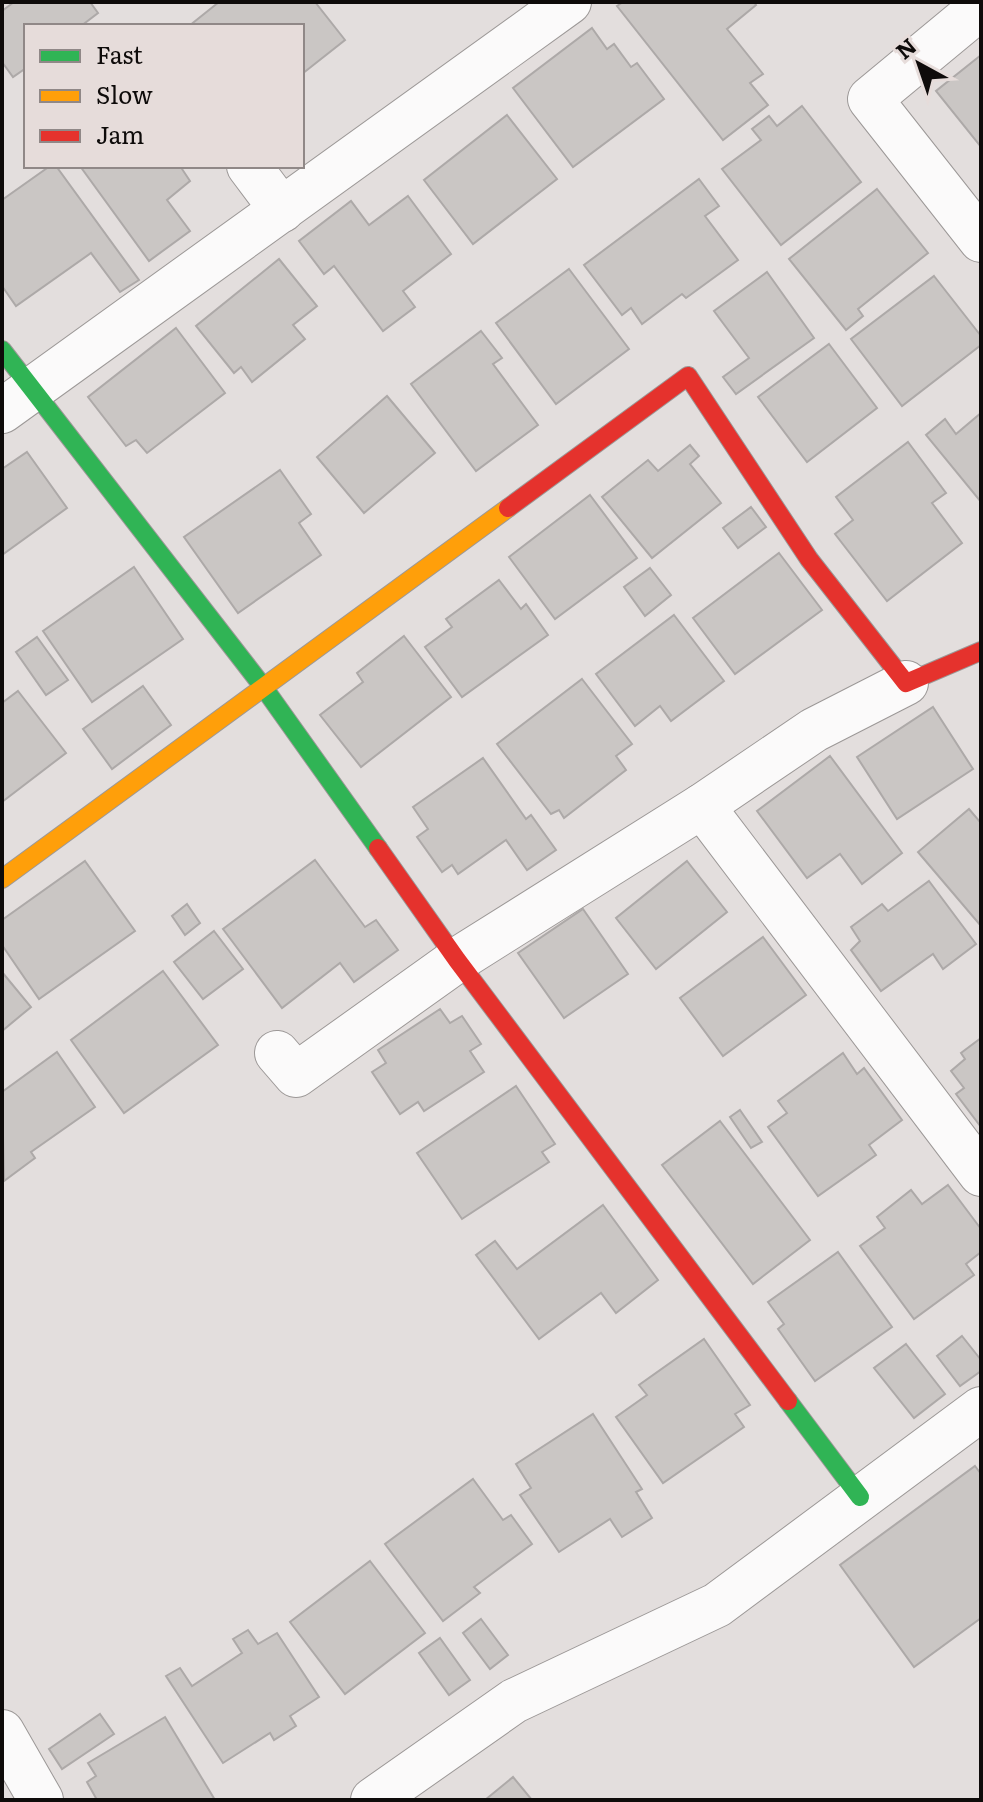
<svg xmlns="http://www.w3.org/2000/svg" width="983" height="1802" viewBox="0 0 983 1802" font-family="Literata,serif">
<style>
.building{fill:#cac6c4;stroke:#ada9a8;stroke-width:2}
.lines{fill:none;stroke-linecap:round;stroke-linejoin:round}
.street-casing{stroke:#9c9897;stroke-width:46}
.fast-casing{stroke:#9c9897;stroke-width:20}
.slow-casing{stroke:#9c9897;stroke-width:20}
.jam-casing{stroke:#9c9897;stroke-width:20}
.street{stroke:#fbfafa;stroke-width:44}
.fast{stroke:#30b455;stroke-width:18}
.slow{stroke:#ff9f0a;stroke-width:18}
.jam{stroke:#e5322d;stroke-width:18}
</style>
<rect width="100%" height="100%" fill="#e3dedd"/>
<g class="building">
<path d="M14,2H90L98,13L81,26H26V68L13,77L2,62V11Z"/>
<path d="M219,2H315L345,40L302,74V26H189Z"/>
<path d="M623,2H754L756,5L727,29L763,74L750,83L768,105L723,140L617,6Z"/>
<path d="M592,28L607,49L614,44L631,67L637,63L664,99L573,167L513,88Z"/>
<path d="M981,55V147L936,91Z"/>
<path d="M802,106L861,182L781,245L722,169L761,140L752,129L769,116L777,126Z"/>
<path d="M507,115L557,179L473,244L424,180Z"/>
<path d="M50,166H56L139,280L120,292L91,253L16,306L2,286V200Z"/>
<path d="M80,166H185L182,169L190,181L167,200L190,231L149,261Z"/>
<path d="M699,179L719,206L705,216L738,260L686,298L682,294L642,324L631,308L622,315L584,265Z"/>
<path d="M877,189L928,253L858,309L863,316L846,330L789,259Z"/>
<path d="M408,196L451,254L403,291L415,307L383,331L334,266L324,274L299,241L351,201L369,225Z"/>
<path d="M279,259L317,306L293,325L305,339L252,382L241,367L234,373L196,326Z"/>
<path d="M569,269L629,349L556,404L496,323Z"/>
<path d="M767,272L814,338L736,394L723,377L749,358L714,311Z"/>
<path d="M934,276L981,336V345L902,406L851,339Z"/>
<path d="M176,328L225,393L147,453L136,440L126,446L88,397Z"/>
<path d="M481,331L502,358L493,364L538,425L476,471L411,384Z"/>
<path d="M829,344L877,408L807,462L758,397Z"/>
<path d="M387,396L435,453L364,513L317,457Z"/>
<path d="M981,413V502L926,435L945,419L956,434Z"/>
<path d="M908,442L946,493L932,503L962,543L887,601L835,534L853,520L836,497Z"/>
<path d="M690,445L699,456L690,464L721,503L652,558L602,497L648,460L658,471Z"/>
<path d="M27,452L67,508L2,555V469Z"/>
<path d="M280,470L311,514L299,523L321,555L238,613L184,537Z"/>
<path d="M590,495L637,558L555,619L509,557Z"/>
<path d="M751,507L766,527L738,548L723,528Z"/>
<path d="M779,553L822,610L735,674L693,618Z"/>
<path d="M134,567L183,639L92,702L43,631Z"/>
<path d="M650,568L671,595L645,616L624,587Z"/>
<path d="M499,580L521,609L526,604L548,635L462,697L425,647L452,627L446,619Z"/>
<path d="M674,615L724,681L671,721L660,706L635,726L596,674Z"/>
<path d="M404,636L451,697L361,767L320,715L363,682L357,673Z"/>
<path d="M37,637L68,680L46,695L16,652Z"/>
<path d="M582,679L632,744L616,756L626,770L564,818L559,810L551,814L497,744Z"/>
<path d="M143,686L171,725L112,769L83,729Z"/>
<path d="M18,691L66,753L2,802V703Z"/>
<path d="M933,707L973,769L897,819L857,757Z"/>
<path d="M830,756L902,853L862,884L840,854L807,878L757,811Z"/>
<path d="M483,758L526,819L531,815L556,850L527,870L506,840L458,874L452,865L442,872L417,837L428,829L413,807Z"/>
<path d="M969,809L981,823V926L918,852Z"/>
<path d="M315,860L365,927L376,920L398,950L354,982L340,963L282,1008L223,929Z"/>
<path d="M85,861L135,931L39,999L2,945V920Z"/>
<path d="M687,861L727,912L656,969L616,918Z"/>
<path d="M929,881L976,944L943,969L933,954L881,991L851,950L860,941L851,927L882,904L888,911Z"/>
<path d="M187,904L200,923L185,935L172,916Z"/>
<path d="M583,909L628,974L564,1018L518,953Z"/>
<path d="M214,931L243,969L203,999L174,962Z"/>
<path d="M763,937L806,995L723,1056L680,998Z"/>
<path d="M163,971L218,1045L124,1113L71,1040Z"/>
<path d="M2,972L31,1007L2,1031Z"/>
<path d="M440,1009L450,1023L462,1016L481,1044L470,1051L484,1072L424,1111L418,1102L400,1114L372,1072L386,1063L378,1050Z"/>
<path d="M981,1038V1127L956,1094L964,1088L951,1071L965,1059L961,1053Z"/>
<path d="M57,1052L95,1107L31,1152L35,1158L4,1181L2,1092Z"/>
<path d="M843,1053L857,1074L864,1068L902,1120L869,1145L876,1155L818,1196L768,1127L787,1113L778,1101Z"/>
<path d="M516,1086L555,1144L542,1152L549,1162L462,1219L417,1153Z"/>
<path d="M740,1110L762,1142L751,1148L730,1117Z"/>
<path d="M720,1121L810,1240L753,1284L662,1165Z"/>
<path d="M948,1185L981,1229V1252L966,1264L974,1275L914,1319L860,1246L885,1228L877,1217L911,1190L922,1204Z"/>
<path d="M603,1205L658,1280L616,1313L601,1293L539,1339L476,1255L495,1241L517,1269Z"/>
<path d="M838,1252L892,1327L815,1381L778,1329L784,1324L768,1302Z"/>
<path d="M962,1336L981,1360V1371L960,1386L937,1356Z"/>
<path d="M704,1339L750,1405L735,1414L744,1427L663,1483L616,1417L647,1395L639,1385Z"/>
<path d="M906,1344L945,1394L914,1418L874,1368Z"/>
<path d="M593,1414L642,1489L636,1492L652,1518L622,1537L610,1519L559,1552L520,1495L531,1488L516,1464Z"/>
<path d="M975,1466L981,1474V1618L914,1667L840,1565Z"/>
<path d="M473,1479L503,1520L511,1515L532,1544L474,1587L480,1593L443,1621L385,1544Z"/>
<path d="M370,1561L425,1633L345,1694L290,1622Z"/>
<path d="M481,1619L508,1655L490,1669L463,1633Z"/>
<path d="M248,1630L258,1644L277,1633L319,1697L290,1716L296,1726L274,1740L270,1733L223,1763L166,1676L180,1668L192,1686L242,1653L233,1639Z"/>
<path d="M440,1638L470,1680L449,1695L419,1653Z"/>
<path d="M100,1714L114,1734L62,1769L49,1749Z"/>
<path d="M165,1717L215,1800H97L87,1782L96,1776L88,1763Z"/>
<path d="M513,1777L532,1800H485Z"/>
</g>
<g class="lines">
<g class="street-casing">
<g id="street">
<path d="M981,7L870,99L981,240"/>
<path d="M249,166L282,210"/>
<path d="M2,411L569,2"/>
<path d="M702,806L981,1174"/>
<path d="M277,1053L296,1075L457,960L702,806L814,730L906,683"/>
<path d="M2,1732L41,1800"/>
<path d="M373,1800L514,1701L717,1605L981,1409"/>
</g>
</g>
<g class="fast-casing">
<g id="fast">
<path d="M2,350L264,688L378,848"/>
<path d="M788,1401L860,1497"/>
</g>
</g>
<g class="slow-casing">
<path id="slow" d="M2,879L508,508"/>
</g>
<g class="jam-casing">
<g id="jam">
<path d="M508,508L688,376L809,559L906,683L981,651"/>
<path d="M378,848L457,960L788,1401"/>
</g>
</g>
<use href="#street" class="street"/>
<use href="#fast" class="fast"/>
<use href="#slow" class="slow"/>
<use href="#jam" class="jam"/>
</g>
<rect width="983" height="1802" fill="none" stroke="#0e0b0a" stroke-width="8"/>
<rect x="24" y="24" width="280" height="144" fill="#e6dcda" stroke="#908887" stroke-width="2"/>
<rect x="40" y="50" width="40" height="12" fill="#30b455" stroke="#908887" stroke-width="2"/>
<text x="96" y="64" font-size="24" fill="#0e0b0a">Fast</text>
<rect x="40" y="90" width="40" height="12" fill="#ff9f0a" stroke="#908887" stroke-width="2"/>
<text x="96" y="104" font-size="24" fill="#0e0b0a">Slow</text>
<rect x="40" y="130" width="40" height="12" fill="#e5322d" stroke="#908887" stroke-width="2"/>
<text x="96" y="144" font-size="24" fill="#0e0b0a">Jam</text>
<g transform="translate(919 64) rotate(320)" stroke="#e6dcda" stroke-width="6" paint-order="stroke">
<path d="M0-6L14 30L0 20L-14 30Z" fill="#0e0b0a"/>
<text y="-12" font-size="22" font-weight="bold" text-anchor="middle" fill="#0e0b0a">N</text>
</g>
</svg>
